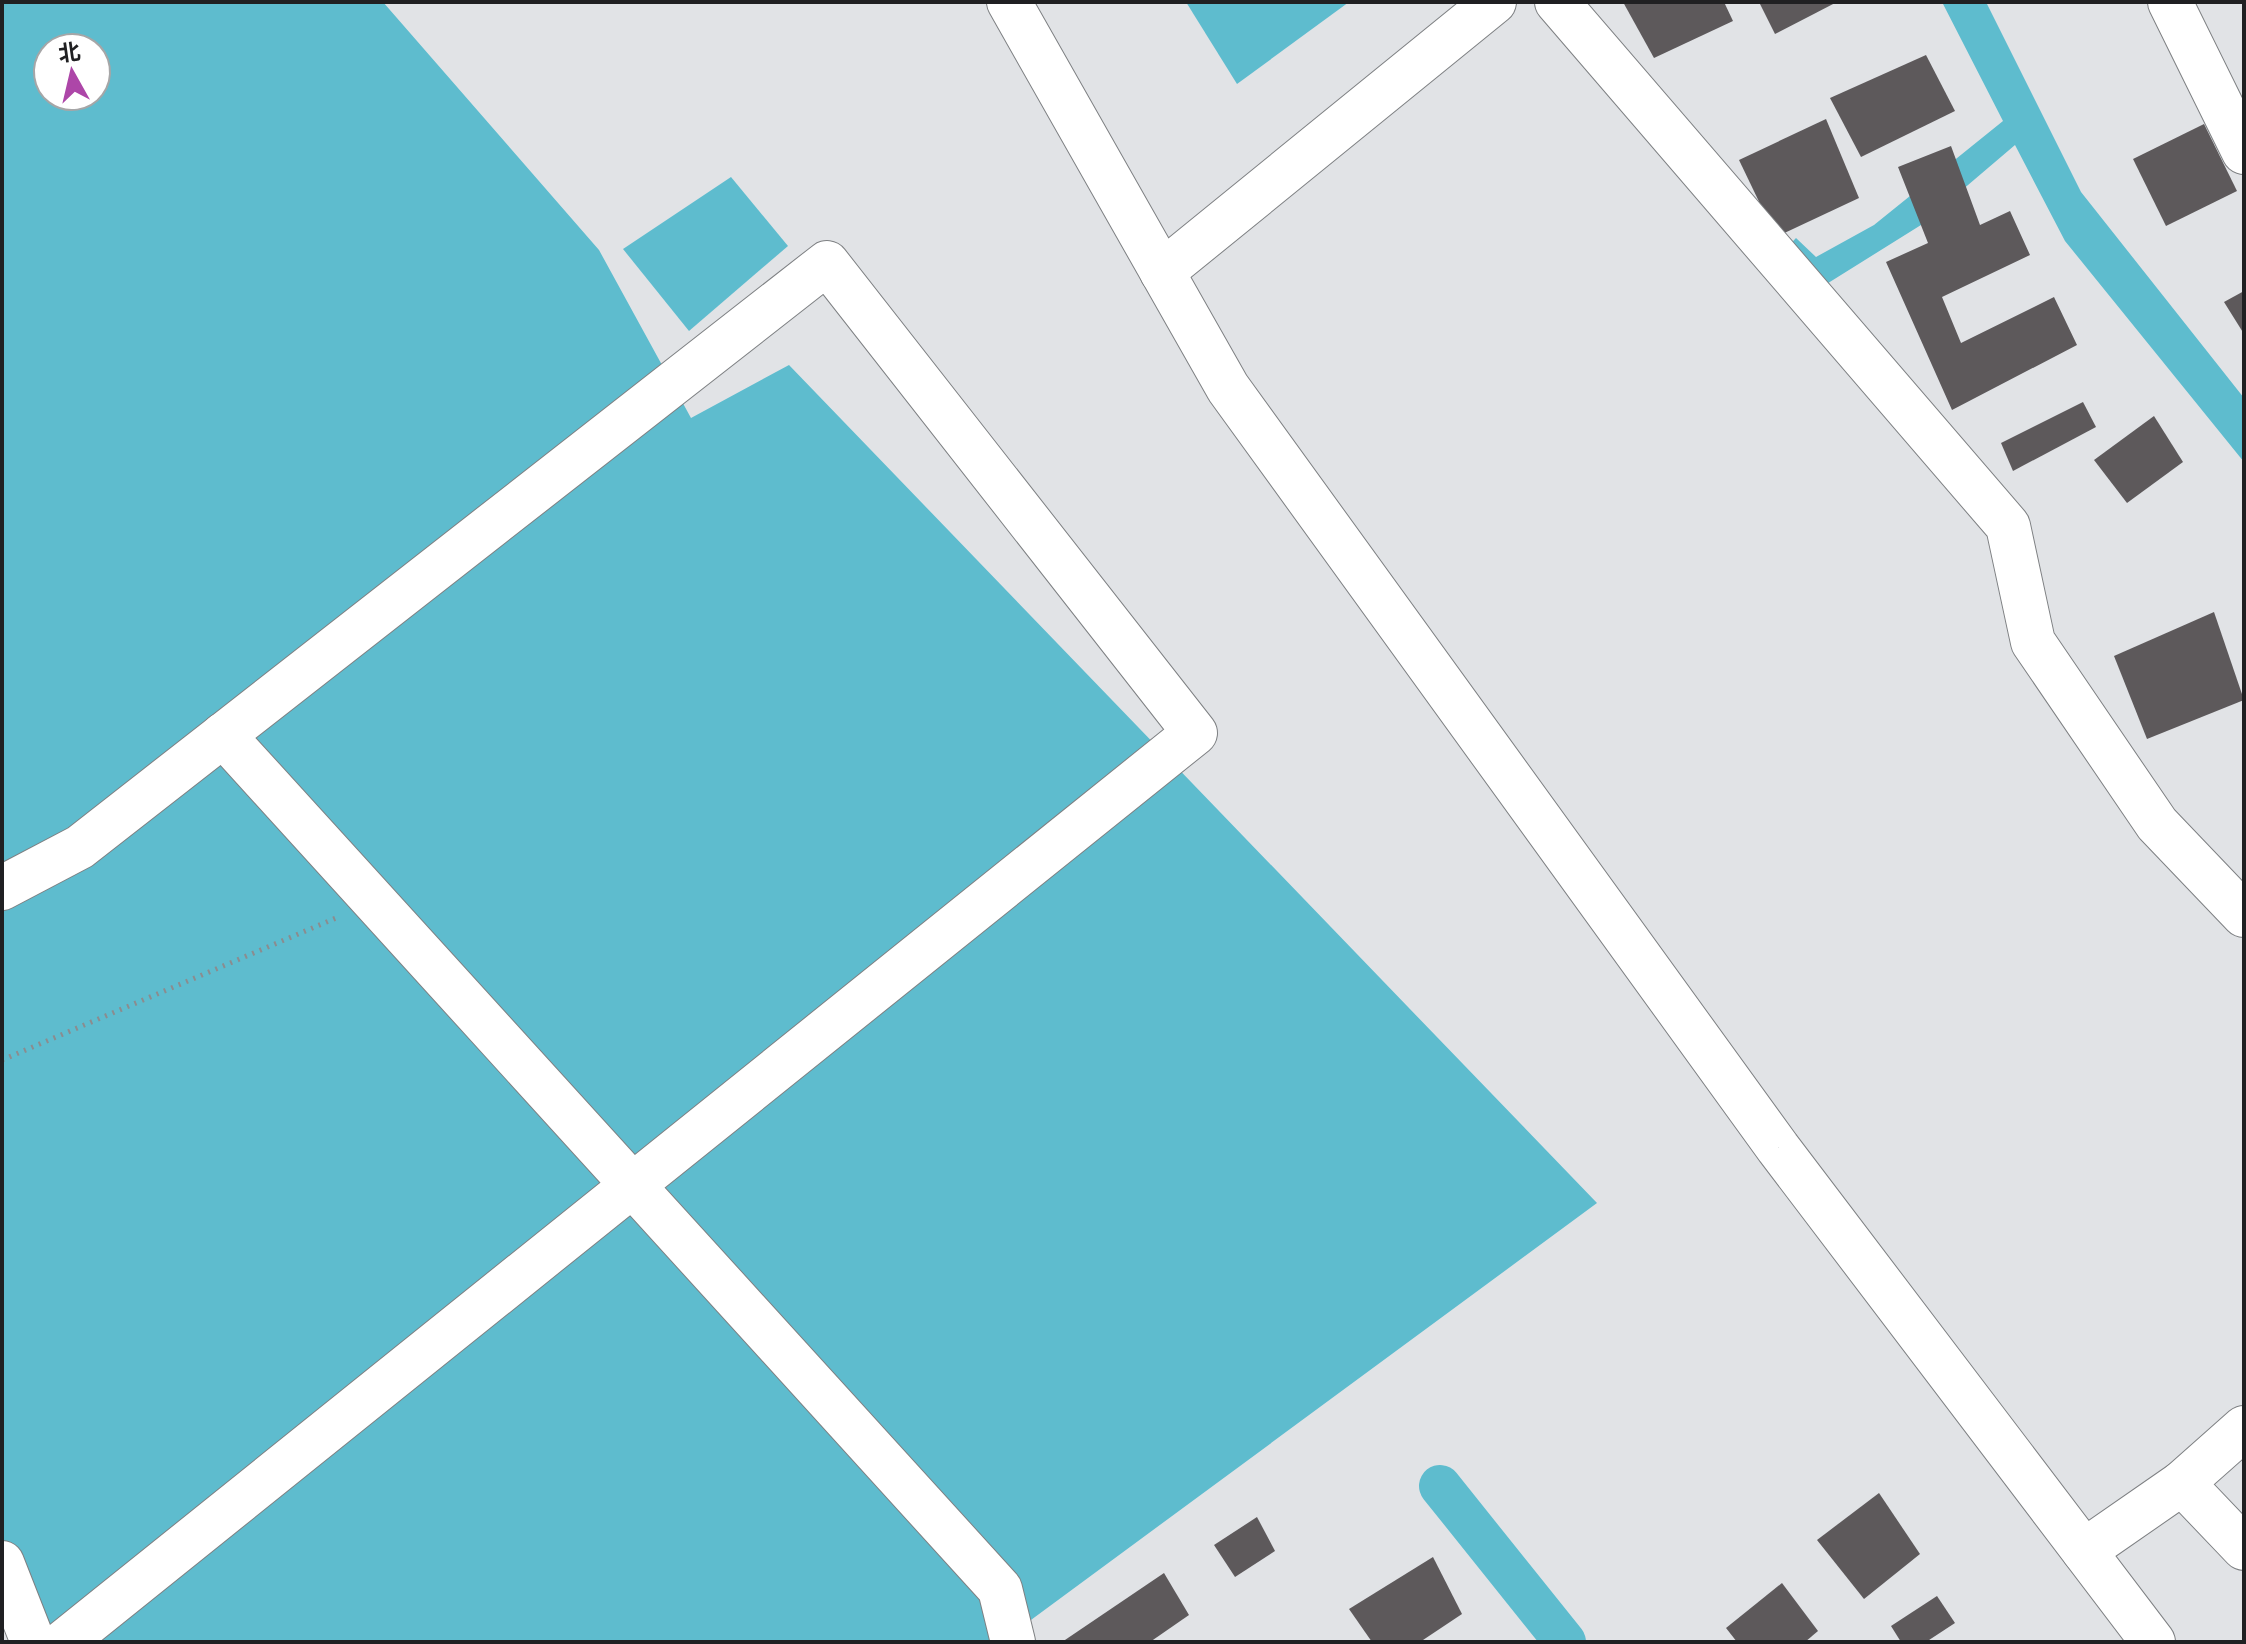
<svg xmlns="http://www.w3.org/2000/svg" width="2246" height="1644" viewBox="0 0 2246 1644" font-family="'Source Sans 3','Noto Sans SC',sans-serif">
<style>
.water{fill:#5ebcce;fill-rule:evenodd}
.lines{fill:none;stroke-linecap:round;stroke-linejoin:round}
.canal{stroke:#5ebcce;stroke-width:42}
.building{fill:#5d595b}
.tertiary-casing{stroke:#7e8083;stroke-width:46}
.path{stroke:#8b8c8f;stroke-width:5;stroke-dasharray:2 6;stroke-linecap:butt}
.tertiary{stroke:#fff;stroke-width:44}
</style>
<rect width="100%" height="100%" fill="#e1e3e6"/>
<g class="water">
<path d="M2,2H383L599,250L691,418L789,365L1597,1203L1001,1642H29L2,1551ZM48,48H96V96H48Z"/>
<path d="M1186,2H1349L1237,84Z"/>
<path d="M1942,2H1986L2081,192L2244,398V462L2065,241L2015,145L1921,225L1825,285L1781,254L1796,238L1816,257L1874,225L2003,121Z"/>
<path d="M731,177L788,246L689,331L623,249Z"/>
</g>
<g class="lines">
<path class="canal" d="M1440,1486L1565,1642"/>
</g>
<g class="building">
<path d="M1623,2H1724L1733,21L1654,58Z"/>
<path d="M1759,2H1837L1775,34Z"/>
<path d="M1926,55L1955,111L1861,157L1830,98Z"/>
<path d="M1826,119L1859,198L1776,237L1739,160Z"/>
<path d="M2204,124L2237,191L2166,226L2133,159Z"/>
<path d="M1951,146L1980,225L2010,211L2030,255L1942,297L1961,343L2054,297L2077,345L1952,410L1886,262L1928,243L1898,167Z"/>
<path d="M2244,291V334L2224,302Z"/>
<path d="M2083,402L2096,427L2013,471L2001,443Z"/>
<path d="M2154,416L2183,462L2127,503L2094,460Z"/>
<path d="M2214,612L2244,700L2147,739L2114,656Z"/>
<path d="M1879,1493L1920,1554L1864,1599L1817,1540Z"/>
<path d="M1257,1517L1275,1551L1235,1577L1214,1545Z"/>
<path d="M1433,1557L1462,1614L1420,1642H1372L1349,1609Z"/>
<path d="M1164,1573L1189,1615L1150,1642H1062Z"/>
<path d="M1782,1583L1818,1631L1805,1642H1737L1726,1628Z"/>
<path d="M1937,1596L1955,1623L1926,1642H1901L1891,1626Z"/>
</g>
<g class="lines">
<g class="tertiary-casing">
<g id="tertiary">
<path d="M1009,2L1228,388L1778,1148L2153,1642"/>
<path d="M1557,2L2008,526L2033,642L2157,824L2244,915"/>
<path d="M2170,2L2244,152"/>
<path d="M1162,272L1494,2"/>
<path d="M223,735L1000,1589L1013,1642"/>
<path d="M2,888L80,847L827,263L1195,733L64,1642"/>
<path d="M2244,1428L2182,1483L2244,1548"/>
<path d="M2084,1551L2182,1483"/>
<path d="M2,1563L33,1642"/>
</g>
</g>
<path class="path" d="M2,1060L336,918"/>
<use href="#tertiary" class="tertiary"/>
</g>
<rect width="2246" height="1644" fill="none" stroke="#202022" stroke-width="8"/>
<g transform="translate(72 72) rotate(352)"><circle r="38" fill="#ffffff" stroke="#a6a6a7" stroke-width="2"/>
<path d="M0-6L14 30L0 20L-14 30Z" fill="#ad46a8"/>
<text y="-12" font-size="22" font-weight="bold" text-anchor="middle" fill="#202022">北</text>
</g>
</svg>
